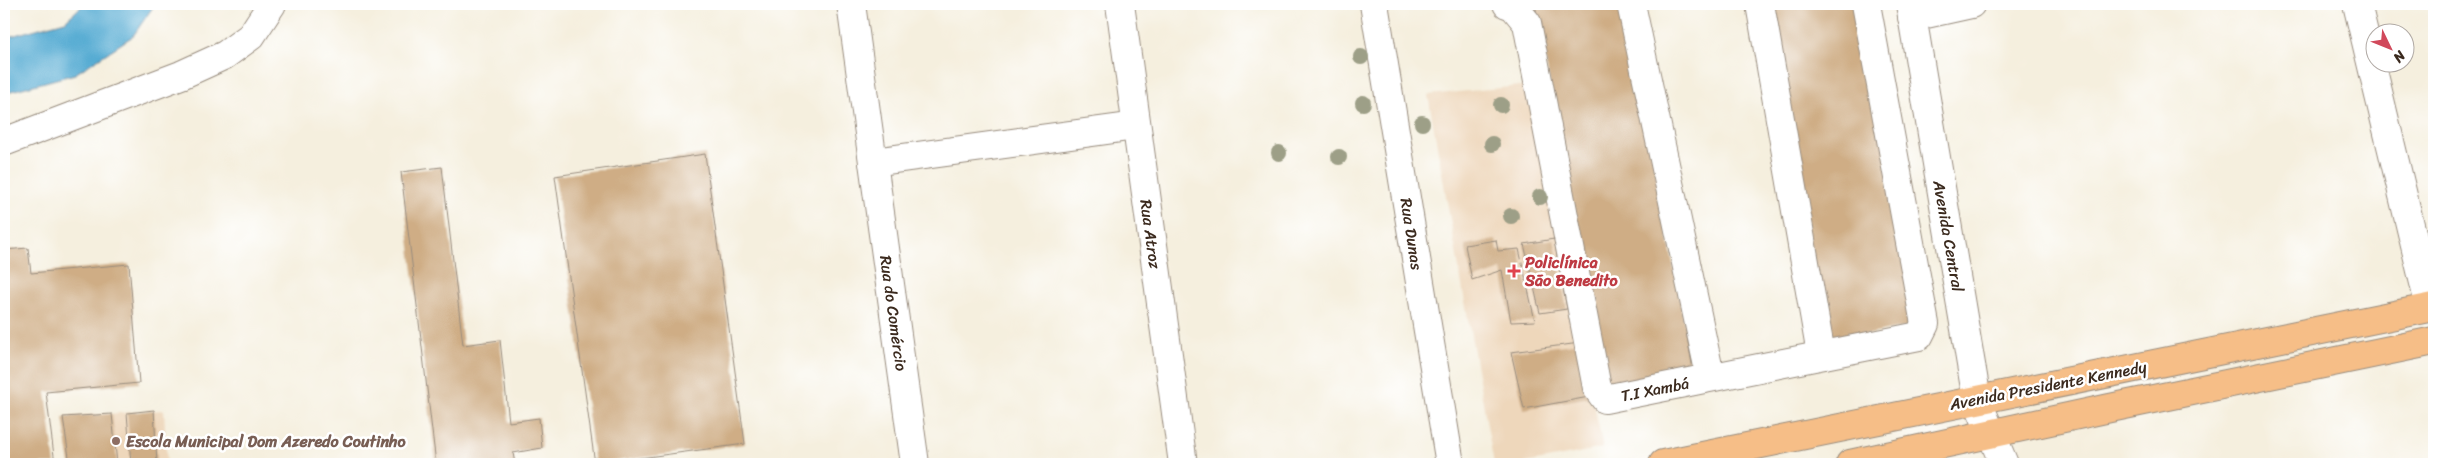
<svg xmlns="http://www.w3.org/2000/svg" width="2438" height="468" viewBox="0 0 2438 468" font-family="Sriracha,sans-serif">
<style>
.built{fill:#eed7bb}
.water{fill:#57acd3;stroke:#496b78}
.building{fill:#cfad85}
.lines{fill:none;stroke-linecap:round;stroke-linejoin:round}
.minor-casing{stroke:#988c7e;stroke-width:30}
.major-casing{stroke:#988c7e;stroke-width:30}
.minor{stroke:#fff;stroke-width:28}
.major{stroke:#f6be87;stroke-width:28}
.tree{fill:#9d9f87}
.health-dot{fill:#e0444e;stroke:#fff;stroke-width:2}
.education-dot{fill:#8d6e63;stroke:#fff;stroke-width:2}
.labels{text-anchor:middle;stroke-width:5;stroke-linejoin:round;paint-order:stroke}
.street-label{font-size:16px;fill:#3b2a1e;stroke:#fff}
.health-label{font-size:16px;font-weight:bold;fill:#be3a42;stroke:#fff;text-anchor:start}
.education-label{font-size:16px;font-weight:bold;fill:#785e54;stroke:#fff;text-anchor:start}
</style>
<rect width="100%" height="100%" fill="#fff"/>
<filter id="ink" filterUnits="userSpaceOnUse"><feTurbulence type="fractalNoise" baseFrequency=".02" numOctaves="2"/><feDisplacementMap in="SourceGraphic" scale="10" xChannelSelector="R" yChannelSelector="G"/><feConvolveMatrix kernelMatrix="1 2 1 2 8 2 1 2 1" color-interpolation-filters="sRGB"/></filter>
<filter id="wash" filterUnits="userSpaceOnUse"><feTurbulence type="fractalNoise" baseFrequency=".0096" numOctaves="4" result="noise"/><feDisplacementMap in="SourceGraphic" scale="20" xChannelSelector="R" yChannelSelector="G"/><feGaussianBlur stdDeviation="1.12" result="paint"/><feColorMatrix in="noise" values="0 0 0 0 0 0 0 0 0 0 0 0 0 0 0 0 0 1.4 0 .05"/><feComposite in="paint" operator="in"/></filter>
<g filter="url(#wash)">
<rect width="100%" height="100%" fill="#f5efde"/>
<g class="built">
<path d="M1531,85L1603,448L1521,464H1494L1428,95Z"/>
<path d="M164,410L167,464H70L63,417Z"/>
</g>
<path class="water" d="M84,4H155L133,36L75,74L4,93V38L65,21Z"/>
<g id="blocks">
<g class="building">
<path d="M1535,4H1624L1693,369L1606,385Z"/>
<path d="M1765,4H1858L1919,325L1828,342Z"/>
<path d="M705,154L745,444L595,464L555,176Z"/>
<path d="M442,167L463,345L500,340L509,422L539,418L542,448L513,453L515,464H436L401,172Z"/>
<path d="M1554,239L1567,309L1540,313L1524,244Z"/>
<path d="M1496,240L1498,251L1519,249L1535,321L1511,322L1502,270L1472,280L1465,245Z"/>
<path d="M28,248L31,273L129,264L139,383L46,392L55,464H4V250Z"/>
<path d="M1580,343L1589,397L1524,409L1511,352Z"/>
<path d="M154,410L157,464H131L127,413Z"/>
<path d="M112,414L117,464H70L63,417Z"/>
</g>
</g>
</g>
<g filter="url(#ink)">
<use href="#blocks" fill-opacity="0" stroke="#988c7e" stroke-width="1"/>
<g class="lines">
<g class="minor-casing">
<g id="minor">
<path d="M851,4L915,464"/>
<path d="M1120,4L1183,464"/>
<path d="M1374,4L1450,464"/>
<path d="M1507,4L1513,6L1527,23L1597,388L1605,399L1704,379L1708,366L1631,4"/>
<path d="M1760,4L1819,343L1824,355L1919,336L1925,324L1866,4"/>
<path d="M1910,4L1977,400L2004,464"/>
<path d="M2357,4L2430,308"/>
<path d="M1912,17L1971,4"/>
<path d="M4,142L181,75L225,55L251,36L272,4"/>
<path d="M873,162L1136,126"/>
<path d="M1704,379L1824,355"/>
</g>
</g>
<g class="major-casing">
<g id="major">
<path d="M1663,464L2434,307"/>
<path d="M1850,464L2110,408L2434,341"/>
</g>
</g>
<use href="#minor" class="minor"/>
<use href="#major" class="major"/>
</g>
<g class="tree">
<circle cx="1361" cy="57" r="8"/>
<circle cx="1363" cy="103" r="8"/>
<circle cx="1501" cy="105" r="8"/>
<circle cx="1422" cy="123" r="8"/>
<circle cx="1492" cy="144" r="8"/>
<circle cx="1279" cy="153" r="8"/>
<circle cx="1339" cy="157" r="8"/>
<circle cx="1540" cy="197" r="8"/>
<circle cx="1511" cy="216" r="8"/>
</g>
</g>
<path class="health-dot" d="M1511.5 263.5h5v5h5v5h-5v5h-5v-5h-5v-5h5z"/>
<circle class="education-dot" cx="116" cy="441" r="5"/>
<g class="labels">
<g class="street-label">
<text transform="translate(1151 234) rotate(82)" y="6">Rua Atroz</text>
<text transform="translate(1412 234) rotate(81)" y="6">Rua Dunas</text>
<text transform="translate(1949 236) rotate(80)" y="6">Avenida Central</text>
<text transform="translate(894 313) rotate(82)" y="6">Rua do Comércio</text>
<text transform="translate(2048 385) rotate(-11)" y="6">Avenida Presidente Kennedy</text>
<text transform="translate(1655 389) rotate(-11)" y="6">T.I Xambá</text>
</g>
<g class="health-label">
<text x="1525" y="268">Policlínica<tspan x="1525" dy="18">São Benedito</tspan></text>
</g>
<g class="education-label">
<text x="126" y="447">Escola Municipal Dom Azeredo Coutinho</text>
</g>
</g>
<rect width="2438" height="468" fill="none" stroke="#fff" stroke-width="20"/>
<g transform="translate(2390 48) rotate(133)"><circle r="24" fill="#ffffff" stroke="#b1aaa5"/>
<path d="M0-4L9 19L0 12L-9 19Z" fill="#d1495b"/>
<text y="-8" font-size="14" font-weight="bold" text-anchor="middle" fill="#3b2a1e">N</text>
</g>
</svg>
